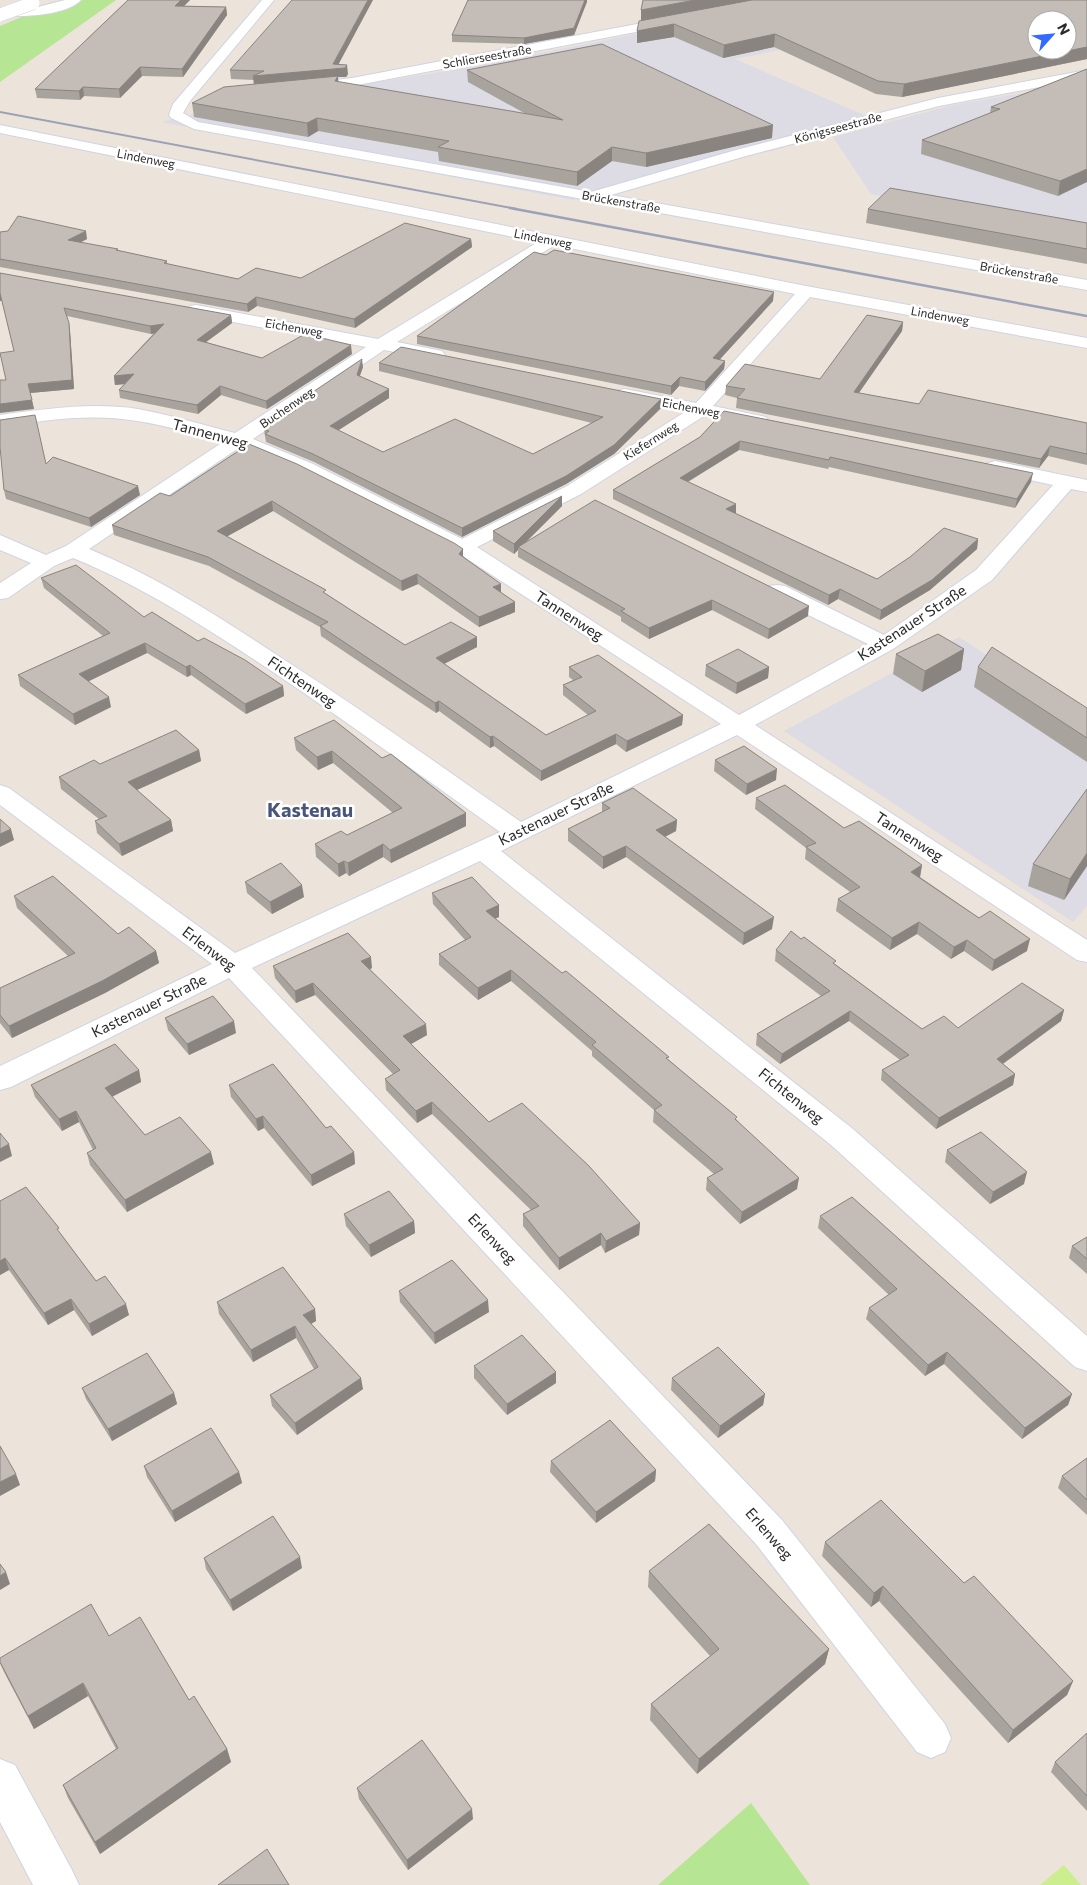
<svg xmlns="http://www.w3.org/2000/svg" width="1087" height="1885" viewBox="0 0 1087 1885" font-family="Commissioner,sans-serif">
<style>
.industrial{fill:#dddbe4}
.green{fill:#b6e693}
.pitch{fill:#cdee8e}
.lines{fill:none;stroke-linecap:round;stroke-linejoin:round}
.street-casing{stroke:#cfd4e3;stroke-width:2}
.secondary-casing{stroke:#cfd4e3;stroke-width:2}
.street{fill:#fff;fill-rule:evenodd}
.secondary{fill:#fff;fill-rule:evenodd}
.rail-far1{stroke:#9ca2b5;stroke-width:2}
.rail{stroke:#9ca2b5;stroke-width:2.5}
.secondary-bridge-casing{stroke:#cfd4e3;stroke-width:14;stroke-linecap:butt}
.secondary-bridge{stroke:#fff;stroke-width:13}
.wall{fill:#a9a39d}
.shaded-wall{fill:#898480}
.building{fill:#c4bdb7;stroke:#898480;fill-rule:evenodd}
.labels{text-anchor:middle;stroke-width:5;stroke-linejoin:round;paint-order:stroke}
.far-street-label{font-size:12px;fill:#292929;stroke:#fff}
.street-label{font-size:15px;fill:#292929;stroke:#fff}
.district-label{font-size:20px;font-weight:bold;fill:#47557c;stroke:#fff}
</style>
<rect width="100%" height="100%" fill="#ece3da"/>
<g class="industrial">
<path d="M779,6L849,36L735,59L866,116L573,200L161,122L227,106L453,70Z"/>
<path d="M1087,82V234L871,194L833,137L953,105Z"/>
<path d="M959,637L1087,721V906L1073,922L784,731Z"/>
</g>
<g class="green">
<path d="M83,0H116L0,82V26L48,6Z"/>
<path d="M751,1803L810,1885H658Z"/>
</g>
<path class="pitch" d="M1064,1865L1081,1885H1040Z"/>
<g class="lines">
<g class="street-casing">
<g id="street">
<path d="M262,0H274L190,101L183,113L198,122L591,192L736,150L938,98L1087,70V78L939,106L746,156L611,195L1087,280V290L194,129L171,118L169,115L173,104Z"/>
<path d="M674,17L680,21L678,24L352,86L308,91L301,87L308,83L352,78Z"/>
<path d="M0,125L806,286L1087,338V348L810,297L713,406L766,417L768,421L766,425L759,427L704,416L581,494L477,547L739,715L868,644L769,596L766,591L769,586L777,585L785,586L884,635L976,570L1053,485L988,471L985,467L988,463L995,461L1087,480V492L1071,489L992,580L893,649L755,725L1087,940V962L1077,960L737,735L501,851L853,1129L1087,1336V1371L1075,1367L831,1145L480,861L252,968L782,1520L945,1724L951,1738L945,1752L931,1758L917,1752L756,1544L229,978L11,1087L0,1090V1066L212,964L0,805V785L9,788L235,953L500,832C423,777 346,721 267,668C205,627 142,586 73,558L54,566L8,598L0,599V583L31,563L0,550V535L46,555L66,546L223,442C195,435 166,425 137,421C91,413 45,420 0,427V415C45,409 92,402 138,409C171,415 203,425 235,433L366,347L196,315L190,314L188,310L190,306L196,305L378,339L538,242L0,133ZM555,245L795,294L696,403L625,389L619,390L616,394L619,398L685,412L567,486L462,539L313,464L253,439L384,350L436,360L442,359L445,355L442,351L397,342ZM240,447L299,472L455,551L721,724L521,822C442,767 364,711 283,659C221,618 158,577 89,549Z"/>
<path d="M0,1759L15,1765L72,1870L79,1885H33L0,1822Z"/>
</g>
</g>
<g class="secondary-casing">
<path id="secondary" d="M65,0H81C66,16 20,17 0,16V8L38,7Z"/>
</g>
<use href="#street" class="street"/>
<use href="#secondary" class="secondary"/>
<path class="rail-far1" d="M0,112L517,209"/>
<path class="rail" d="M510,208L1087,316"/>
<g class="secondary-bridge-casing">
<path id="secondary-bridge" d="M0,15L33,3"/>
</g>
<use href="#secondary-bridge" class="secondary-bridge"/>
</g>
<g class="wall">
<path d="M128,0H190L184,6L226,7L227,15L183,77L142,76L120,98L84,96L80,100L37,98L35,89Z"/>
<path d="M468,0H587L574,35L524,44L452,42V35Z"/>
<path d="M1087,0V59L902,97L876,94L774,47L723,58L674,37L637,43V31L641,21V10Z"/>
<path d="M339,64L348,74L346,77H338V82L526,114L468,82L467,70L772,138L646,167L612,161L577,186L439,161L438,152L318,131L308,137L194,117L192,103L254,84V80L231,79L230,70Z"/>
<path d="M1087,69L1058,196L921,154L922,140L990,113L991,107Z"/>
<path d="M868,209L1087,223V264L866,223Z"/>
<path d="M0,232L87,239L80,242L167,261V264L238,279L301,278L471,239L472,247L355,328L257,306L248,312L0,267Z"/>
<path d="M0,273L231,315L232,323L206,342L262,358L352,354L267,409L221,395L198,414L120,398L119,390L124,384L115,385L114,376L154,333L151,334L67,316L70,331L74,389L30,393L34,409L6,380L14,351L2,301Z"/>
<path d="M773,301L719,360L725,361L724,369L705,391L679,386L671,395L417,344V336Z"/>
<path d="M903,322L902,331L859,393L919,404L1087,423V465L1048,456L1039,468L736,408L737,398L725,395L726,386L820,379Z"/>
<path d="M379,363L661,408L614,454L566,484L462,537L314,462L266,442L264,430L289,414V408L363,367L360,376L389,398L338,430L383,452L533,454L592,423L379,371Z"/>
<path d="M724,411L1031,482L1015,508L829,467L828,469L739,450L688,482L736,504L735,514L877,579L978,539L977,549L930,590L880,620L838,599L828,605L613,499V490L700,437Z"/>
<path d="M0,420L46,464L140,495L91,527L6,499L4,490L1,456Z"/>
<path d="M249,444L463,549V556L501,593L515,602V612L479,627L418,584L402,591L273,511L227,536L326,594L405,645L477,637V647L444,664L546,735L588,715L563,695V685L573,680L569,677V667L683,715L682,725L626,752L616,744L541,781L494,746L490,748L439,711L436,713L321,636L320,627L209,566L114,535L112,525L170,496Z"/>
<path d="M562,496V506L526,542L808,616L768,639L712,610L649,639L621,621V617L518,557V550L514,554L493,541V531Z"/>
<path d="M41,578L144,617L198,641L283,686L284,696L246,714L191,675L187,677L147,653L88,681L111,707L75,725L20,686L18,675L103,636L44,588Z"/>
<path d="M964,649L961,670L922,692L893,674L896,654Z"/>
<path d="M706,665L769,667L768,678L736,694L705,676Z"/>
<path d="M978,667L1087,708V762L974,687Z"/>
<path d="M294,738L382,758L466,813V826L391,863L383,857L349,876L346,873L339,877L316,857L315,844L347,835L393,813L333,763L318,770L296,750Z"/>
<path d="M199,750L201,761L137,790L171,820L173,831L122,856L97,833L95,821L99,819L61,789L59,777L100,764Z"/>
<path d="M715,760L776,780L746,795L714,771Z"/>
<path d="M756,798L844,828L922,865L920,877L1027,951L992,971L964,951L951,959L917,934L890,950L836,911L838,899L850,892L805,859L806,848L755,809Z"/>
<path d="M602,803L677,820L676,831L665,837L772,929L743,945L626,857L603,869L568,841V829L602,812Z"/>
<path d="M1033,864L1087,866L1064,900L1028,886Z"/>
<path d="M245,882L304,897L272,914L247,893Z"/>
<path d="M432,893L499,905V917L495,919L669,1060L737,1120L797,1189L740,1224L706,1190L707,1178L714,1174L653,1122L654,1110L592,1056V1051L511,981L478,1000L439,965V954L465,940L433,904Z"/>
<path d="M14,896L118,934L156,951L159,963L105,993L12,1038L0,1023V988L68,956L17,908Z"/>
<path d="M776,950L835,964L922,1029L958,1028L1064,1010L1061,1021L1003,1064L1015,1074L1013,1085L936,1129L881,1080L882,1070L900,1060L849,1021L780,1064L756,1045L757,1034L821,996L775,961Z"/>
<path d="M273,966L372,968L370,969L427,1035L411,1044L489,1122L640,1223L639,1235L605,1253L601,1245L559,1270L523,1226V1214L531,1210L432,1114L417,1123L386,1090L385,1079L393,1074L315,995L296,1003L275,978Z"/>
<path d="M165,1018L236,1033L189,1055L168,1030Z"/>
<path d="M139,1070L141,1082L112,1097L145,1135L214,1164L127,1212L90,1165L87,1153L93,1150L79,1122L62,1131L35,1097L31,1085Z"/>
<path d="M229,1085L326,1128L354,1152L355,1164L312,1186L264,1128L258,1131L231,1097Z"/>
<path d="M947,1150L1024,1184L990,1204L945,1162Z"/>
<path d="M0,1201L61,1234L96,1281L129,1315L92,1336L74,1310L48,1325L9,1270L0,1275Z"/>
<path d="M344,1214L414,1221L415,1233L371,1257L346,1226Z"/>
<path d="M820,1216L1072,1394L1068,1405L1022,1439L944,1364L925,1376L866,1319L869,1308L889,1295L818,1228Z"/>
<path d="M1087,1237V1274L1069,1258L1072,1246Z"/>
<path d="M399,1291L489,1312L435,1344L400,1302Z"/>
<path d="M217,1302L315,1309L316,1321L311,1324L363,1389L297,1435L272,1406L270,1395L314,1369L296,1338L253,1362L219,1314Z"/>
<path d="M474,1366L556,1372V1383L507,1415L474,1378Z"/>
<path d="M672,1378L765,1394L763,1405L718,1438L671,1390Z"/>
<path d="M82,1388L174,1393L177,1404L112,1441L86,1399Z"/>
<path d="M1087,1458V1515L1058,1488L1062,1476Z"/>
<path d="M551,1461L656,1470L655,1481L596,1523L550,1472Z"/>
<path d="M144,1466L239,1472L242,1483L175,1522L147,1477Z"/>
<path d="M825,1542L964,1583L1073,1681L1067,1695L1008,1743L879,1601L871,1607L822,1556Z"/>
<path d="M204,1558L302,1568L233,1611L206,1569Z"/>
<path d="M649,1571L829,1649L825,1664L697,1774L650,1720L651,1704L710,1656L648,1587Z"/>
<path d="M109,1636L189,1700L227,1749L231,1762L100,1854L68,1798L63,1785L116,1749L88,1696L34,1729L4,1672L0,1663Z"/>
<path d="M1087,1733V1811L1051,1772L1055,1762Z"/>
<path d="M357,1788L473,1819L408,1870L359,1799Z"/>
</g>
<g class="shaded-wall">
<path d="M181,0H190L176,14L175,6Z"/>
<path d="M368,0H373L336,69L347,65L348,74L346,77H338L339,89L335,81L254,86L253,76L333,64Z"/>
<path d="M585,0H587V2L574,35L524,44V38Z"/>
<path d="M695,0H759L641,22V10Z"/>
<path d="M226,7L227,15L183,77L182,69Z"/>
<path d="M674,24V37L637,43V31Z"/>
<path d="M775,34L774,47L723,58L724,45Z"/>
<path d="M1087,47V59L902,97L904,84Z"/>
<path d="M140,67L142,76L120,98L119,89Z"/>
<path d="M83,87L84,96L80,100L79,91Z"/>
<path d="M317,118L318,131L308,137L307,123Z"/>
<path d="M773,125L772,138L646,167V153Z"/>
<path d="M612,147V161L577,186V172Z"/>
<path d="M1087,169V182L1058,196L1060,181Z"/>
<path d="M86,231L87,239L70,248L68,240Z"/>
<path d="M471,239L472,247L355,328L354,319Z"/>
<path d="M774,292L773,301L713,367V358Z"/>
<path d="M0,293H1L2,301H0Z"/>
<path d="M256,297L257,306L248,312L247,304Z"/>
<path d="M231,315L232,323L198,348L197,340Z"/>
<path d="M903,322L902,331L853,401L854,392Z"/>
<path d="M69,323L70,331L74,389L30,393L28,384Z"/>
<path d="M164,324L165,332L151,334L150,326Z"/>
<path d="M351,345L352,354L267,409L266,401Z"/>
<path d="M362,359L363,367L357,383V375Z"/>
<path d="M725,361L724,369L705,391V382Z"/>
<path d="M134,374L135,383L115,385L114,376Z"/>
<path d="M680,377L679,386L671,395V386Z"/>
<path d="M220,386L221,395L198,414L197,405Z"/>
<path d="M389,389V398L331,435L330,426Z"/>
<path d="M661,399V408L614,454L566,484L462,537V528Z"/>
<path d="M32,400L34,409L0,413V404Z"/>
<path d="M740,441L739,450L679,487L680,478Z"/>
<path d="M1050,446L1048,456L1039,468L1041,459Z"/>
<path d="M1033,473L1031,482L1015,508L1017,499Z"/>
<path d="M138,486L140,495L91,527L89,518Z"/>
<path d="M562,496V506L520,548L518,547V550L514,554V544Z"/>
<path d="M272,501L273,511L219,541L217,531Z"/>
<path d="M736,504V513L725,519L726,509Z"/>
<path d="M978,539L977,549L930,590L880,620L881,610Z"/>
<path d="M463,549V558L459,554Z"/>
<path d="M417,574L418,584L402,591L401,581Z"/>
<path d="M501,584V594L493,587Z"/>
<path d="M840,589L838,599L828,605L829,595Z"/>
<path d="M712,600V610L649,639V628Z"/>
<path d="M515,602V612L479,627V617Z"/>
<path d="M809,606L808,616L768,639L769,629Z"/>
<path d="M477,637V647L436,668V658Z"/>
<path d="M145,643L147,653L81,685L79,674Z"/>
<path d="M964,649L961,670L922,692L925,671Z"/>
<path d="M190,665L191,675L187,677L186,667Z"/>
<path d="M769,667L768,678L736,694L737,683Z"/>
<path d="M283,686L284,696L246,714L245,704Z"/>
<path d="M109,697L111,707L75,725L73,714Z"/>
<path d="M439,701V711L436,713L435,703Z"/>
<path d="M683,715L682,725L626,752L627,741Z"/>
<path d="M616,734V744L541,781V771Z"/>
<path d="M493,736L494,746L490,748V737Z"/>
<path d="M199,750L201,761L130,793L128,782Z"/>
<path d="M332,751L333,763L318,770L317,757Z"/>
<path d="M777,769L776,780L746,795L747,784Z"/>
<path d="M466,813V826L391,863L390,850Z"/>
<path d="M171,820L173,831L122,856L119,844Z"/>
<path d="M677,820L676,831L655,842L656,830Z"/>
<path d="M11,829L14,840L0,847V834Z"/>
<path d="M383,844V857L349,876L348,863Z"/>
<path d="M626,846V857L603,869V857Z"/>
<path d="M1087,853V866L1064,900L1070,879Z"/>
<path d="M344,861L346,873L339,877L338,864Z"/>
<path d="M922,865L920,877L909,883L911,872Z"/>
<path d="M302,885L304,897L272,914L270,902Z"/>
<path d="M499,905V917L486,922V911Z"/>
<path d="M774,917L772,929L743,945L744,933Z"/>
<path d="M919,922L917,934L890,950L892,938Z"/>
<path d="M1030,939L1027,951L992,971L994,960Z"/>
<path d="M967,940L964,951L951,959L954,947Z"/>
<path d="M156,951L159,963L105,993L12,1038L9,1026Z"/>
<path d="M371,957L372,968L362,973L361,961Z"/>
<path d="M511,970V981L478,1000V988Z"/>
<path d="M313,983L315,995L296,1003L295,991Z"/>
<path d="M1064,1010L1061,1021L994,1070L997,1059Z"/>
<path d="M850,1011L849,1021L780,1064L782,1054Z"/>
<path d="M234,1021L236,1033L189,1055L187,1044Z"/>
<path d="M426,1024L427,1035L404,1048L403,1036Z"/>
<path d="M139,1070L141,1082L107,1099L105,1088Z"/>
<path d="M1015,1074L1013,1085L936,1129L939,1118Z"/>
<path d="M432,1102V1114L417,1123L416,1111Z"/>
<path d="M76,1111L79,1122L62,1131L59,1119Z"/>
<path d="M263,1116L264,1128L258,1131L256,1119Z"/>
<path d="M9,1144L12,1156L0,1162V1149Z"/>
<path d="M211,1152L214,1164L127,1212L125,1200Z"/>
<path d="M354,1152L355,1164L312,1186L311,1175Z"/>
<path d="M1027,1172L1024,1184L990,1204L993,1192Z"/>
<path d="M799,1178L797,1189L740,1224L742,1212Z"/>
<path d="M414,1221L415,1233L371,1257L369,1245Z"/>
<path d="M640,1223L639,1235L605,1253L606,1241Z"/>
<path d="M601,1233V1245L559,1270V1258Z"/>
<path d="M5,1258L9,1270L0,1275V1261Z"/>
<path d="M71,1299L74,1310L48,1325L44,1313Z"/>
<path d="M488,1300L489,1312L435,1344L434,1333Z"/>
<path d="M126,1304L129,1315L92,1336L89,1324Z"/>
<path d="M315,1309L316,1321L305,1327L303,1315Z"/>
<path d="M295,1326L296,1338L253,1362L251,1350Z"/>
<path d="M947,1352L944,1364L925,1376L928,1365Z"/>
<path d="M556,1372V1383L507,1415V1404Z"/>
<path d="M361,1378L363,1389L297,1435L295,1423Z"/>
<path d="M174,1393L177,1404L112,1441L108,1429Z"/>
<path d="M765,1394L763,1405L718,1438L720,1426Z"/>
<path d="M1072,1394L1068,1405L1022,1439L1025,1428Z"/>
<path d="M656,1470L655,1481L596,1523V1512Z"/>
<path d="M239,1472L242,1483L175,1522L172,1511Z"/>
<path d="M16,1474L20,1485L0,1496V1482Z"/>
<path d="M300,1557L302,1568L233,1611L230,1600Z"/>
<path d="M6,1572L10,1584L0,1590V1576Z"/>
<path d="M883,1586L879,1601L871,1607L874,1593Z"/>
<path d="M829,1649L825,1664L697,1774L699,1759Z"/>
<path d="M1073,1681L1067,1695L1008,1743L1013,1730Z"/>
<path d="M83,1683L88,1696L34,1729L28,1716Z"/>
<path d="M227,1749L231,1762L100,1854L95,1842Z"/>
<path d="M472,1809L473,1819L408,1870L407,1860Z"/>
</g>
<g class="building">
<path d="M128,0H181L175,6L226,7L182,69L140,67L119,89L83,87L79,91L35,89Z"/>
<path d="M292,0H368L333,64L347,65L345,68L253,76L264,71L230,70Z"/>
<path d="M468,0H585L574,28L524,38L452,35Z"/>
<path d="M643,0H695L641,10Z"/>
<path d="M752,0H1087V47L904,84L878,81L775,34L724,45L674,24L637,31L639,21ZM1037,20H1067V50H1037Z"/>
<path d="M602,44L773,125L646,153L612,147L577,172L438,147L449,141L317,118L307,123L192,103L224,87L338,76L335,81L563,120L467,70Z"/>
<path d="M1087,69V169L1060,181L922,140L1000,109L991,107Z"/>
<path d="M890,188L1087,223V249L868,209Z"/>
<path d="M18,216L86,231L68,240L118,249L116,250L167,261L164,263L238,279L256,268L301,278L405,223L471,239L354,319L256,297L247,304L0,259V232L8,231Z"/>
<path d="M554,250L774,292L713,358L725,361L705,382L680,377L671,386L417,336L534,252L546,255Z"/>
<path d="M0,273L231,315L197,340L262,358L305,334L351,345L266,401L220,386L197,405L119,390L134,374L114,376L164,324L150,326L64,308L69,323L72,380L28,384L32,400L0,404V380H6L0,353L14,351L0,293Z"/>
<path d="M867,315L903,322L854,392L919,404L928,390L1087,423V454L1050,446L1041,459L737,398L745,389L726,386L745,364L820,379Z"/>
<path d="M401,347L661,399L614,445L566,476L462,528L313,454L265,434L269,431L264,430L296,410L289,408L362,359L357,375L389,389L330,426L383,452L455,419L533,454L603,417L379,363Z"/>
<path d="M724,411L1033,473L1017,499L830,457L829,460L740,441L680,478L736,504L726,509L877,579L910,557L944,528L978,539L932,580L881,610L840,589L829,595L613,490L700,437Z"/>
<path d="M35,415L46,464L53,457L138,486L89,518L4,490L0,447V420Z"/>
<path d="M249,444L297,464L454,543L463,549L459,554L501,584L493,587L515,602L479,617L417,574L401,581L272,501L217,531L326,590L323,592L405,645L451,622L477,637L436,658L546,735L596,711L563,685L582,677L569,667L598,655L683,715L627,741L616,734L541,771L493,736L490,737L439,701L435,703L320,626L328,622L208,557L112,525L160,493L170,496Z"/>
<path d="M562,496L514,544L493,531Z"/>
<path d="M595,500L809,606L769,629L712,600L649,628L621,611L625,609L518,547Z"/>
<path d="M76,565L144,617L152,612L198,641L204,638L245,660L283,686L245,704L190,665L186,667L145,643L79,674L109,697L73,714L18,675L110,633L41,578Z"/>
<path d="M938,634L964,649L925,671L896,654Z"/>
<path d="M992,647L1087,708V738L978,667Z"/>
<path d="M738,649L769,667L737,683L706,665Z"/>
<path d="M334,720L382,758L391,754L466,813L390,850L383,844L348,863L344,861L338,864L315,844L341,831L347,835L402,808L332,751L317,757L294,738Z"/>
<path d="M176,730L199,750L128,782L171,820L119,844L95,821L107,816L59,777L94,760L100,764Z"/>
<path d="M744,746L777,769L747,784L715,760Z"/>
<path d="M785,785L844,828L859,821L922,865L911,872L979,918L990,911L1030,939L994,960L967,940L954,947L919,922L892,938L838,899L860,887L806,847L816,843L756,798Z"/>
<path d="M633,788L677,820L656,830L774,917L744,933L626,846L603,857L568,829L610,808L602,803Z"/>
<path d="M1087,789V853L1070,879L1033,864Z"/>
<path d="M0,819L11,829L0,834Z"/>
<path d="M281,863L302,885L270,902L245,882Z"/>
<path d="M53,876L118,934L129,927L156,951L102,981L9,1026L0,1015V988L75,953L14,896Z"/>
<path d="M472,877L499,905L486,911L562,973L566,971L669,1057L666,1058L737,1117L735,1119L799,1178L742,1212L707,1178L723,1169L654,1110L662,1105L592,1045L596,1042L511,970L478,988L439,954L471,937L432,893Z"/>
<path d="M791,931L801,939L804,937L836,961L833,963L922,1029L944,1016L958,1028L1022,983L1064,1010L997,1059L1015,1074L939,1118L882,1070L909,1055L850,1011L782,1054L757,1034L830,991L776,950Z"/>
<path d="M348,933L371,957L361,961L426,1024L403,1036L489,1122L522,1103L589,1166L640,1223L606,1241L601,1233L559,1258L523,1214L539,1206L432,1102L416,1111L385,1079L400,1070L313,983L295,991L273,966Z"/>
<path d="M213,996L234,1021L187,1044L165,1018Z"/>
<path d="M115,1044L139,1070L105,1088L145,1135L180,1117L211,1152L125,1200L87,1153L96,1148L76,1111L59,1119L31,1085Z"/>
<path d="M273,1064L326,1128L331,1126L354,1152L311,1175L263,1116L256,1119L229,1085Z"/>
<path d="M981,1132L1027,1172L993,1192L947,1150Z"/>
<path d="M0,1133L9,1144L0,1149Z"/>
<path d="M26,1187L59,1228L57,1229L96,1281L105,1276L126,1304L89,1324L71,1299L44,1313L5,1258L0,1261V1201Z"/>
<path d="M389,1191L414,1221L369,1245L344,1214Z"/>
<path d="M852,1197L1072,1394L1025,1428L947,1352L928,1365L869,1308L897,1289L820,1216Z"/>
<path d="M1087,1237V1259L1072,1246Z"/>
<path d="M452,1260L488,1300L434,1333L399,1291Z"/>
<path d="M283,1267L315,1309L303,1315L361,1378L295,1423L270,1395L318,1367L295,1326L251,1350L217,1302Z"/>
<path d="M522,1335L556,1372L507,1404L474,1366Z"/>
<path d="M718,1347L765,1394L720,1426L672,1378Z"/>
<path d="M147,1353L174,1393L108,1429L82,1388Z"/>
<path d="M610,1420L656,1470L596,1512L551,1461Z"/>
<path d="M211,1428L239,1472L172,1511L144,1466Z"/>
<path d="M0,1446L16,1474L0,1482Z"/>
<path d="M1087,1458V1500L1062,1476Z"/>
<path d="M881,1500L964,1583L974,1576L1073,1681L1013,1730L883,1586L874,1593L825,1542Z"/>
<path d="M273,1516L300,1557L230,1600L204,1558Z"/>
<path d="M709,1524L829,1649L699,1759L651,1704L719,1649L649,1571Z"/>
<path d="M0,1564L6,1572L0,1576Z"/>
<path d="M91,1604L109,1636L140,1617L189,1700L194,1696L227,1749L95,1842L63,1785L118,1748L83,1683L28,1716L0,1662V1658Z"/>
<path d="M1087,1733V1796L1055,1762Z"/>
<path d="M422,1740L472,1809L407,1860L357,1788Z"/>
<path d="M267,1849L289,1885H218Z"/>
</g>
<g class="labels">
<g class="far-street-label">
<text transform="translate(487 57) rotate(-10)" y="4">Schlierseestraße</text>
<text transform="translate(838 128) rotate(-15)" y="4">Königsseestraße</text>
<text transform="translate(146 159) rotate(11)" y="4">Lindenweg</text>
<text transform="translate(621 202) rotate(10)" y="4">Brückenstraße</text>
<text transform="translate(543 239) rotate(11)" y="4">Lindenweg</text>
<text transform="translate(1019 273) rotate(10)" y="4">Brückenstraße</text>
<text transform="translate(940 316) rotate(10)" y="4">Lindenweg</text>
<text transform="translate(294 328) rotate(10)" y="4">Eichenweg</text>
<text transform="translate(287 408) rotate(-34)" y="4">Buchenweg</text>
<text transform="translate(691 408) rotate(11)" y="4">Eichenweg</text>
<text transform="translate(651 441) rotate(-32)" y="4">Kiefernweg</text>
</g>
<g class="street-label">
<text transform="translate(210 434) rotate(15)" y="5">Tannenweg</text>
<text transform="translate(569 616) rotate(33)" y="5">Tannenweg</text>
<text transform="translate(912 623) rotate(-33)" y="5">Kastenauer Straße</text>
<text transform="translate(302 682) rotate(34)" y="5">Fichtenweg</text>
<text transform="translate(556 814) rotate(-26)" y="5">Kastenauer Straße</text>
<text transform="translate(909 837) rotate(33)" y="5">Tannenweg</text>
<text transform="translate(209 949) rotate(37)" y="5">Erlenweg</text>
<text transform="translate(149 1006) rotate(-26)" y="5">Kastenauer Straße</text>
<text transform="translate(791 1096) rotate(39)" y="5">Fichtenweg</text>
<text transform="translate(492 1239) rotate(47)" y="5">Erlenweg</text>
<text transform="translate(769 1534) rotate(49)" y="5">Erlenweg</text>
</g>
<g class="district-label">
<text x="310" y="817">Kastenau</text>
</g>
</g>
<g transform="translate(1052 35) rotate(63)"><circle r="24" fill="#ffffff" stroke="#a9a9a9"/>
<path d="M0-4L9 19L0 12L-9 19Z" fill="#346aff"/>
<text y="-8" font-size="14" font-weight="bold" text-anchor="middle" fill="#292929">N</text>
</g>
</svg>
